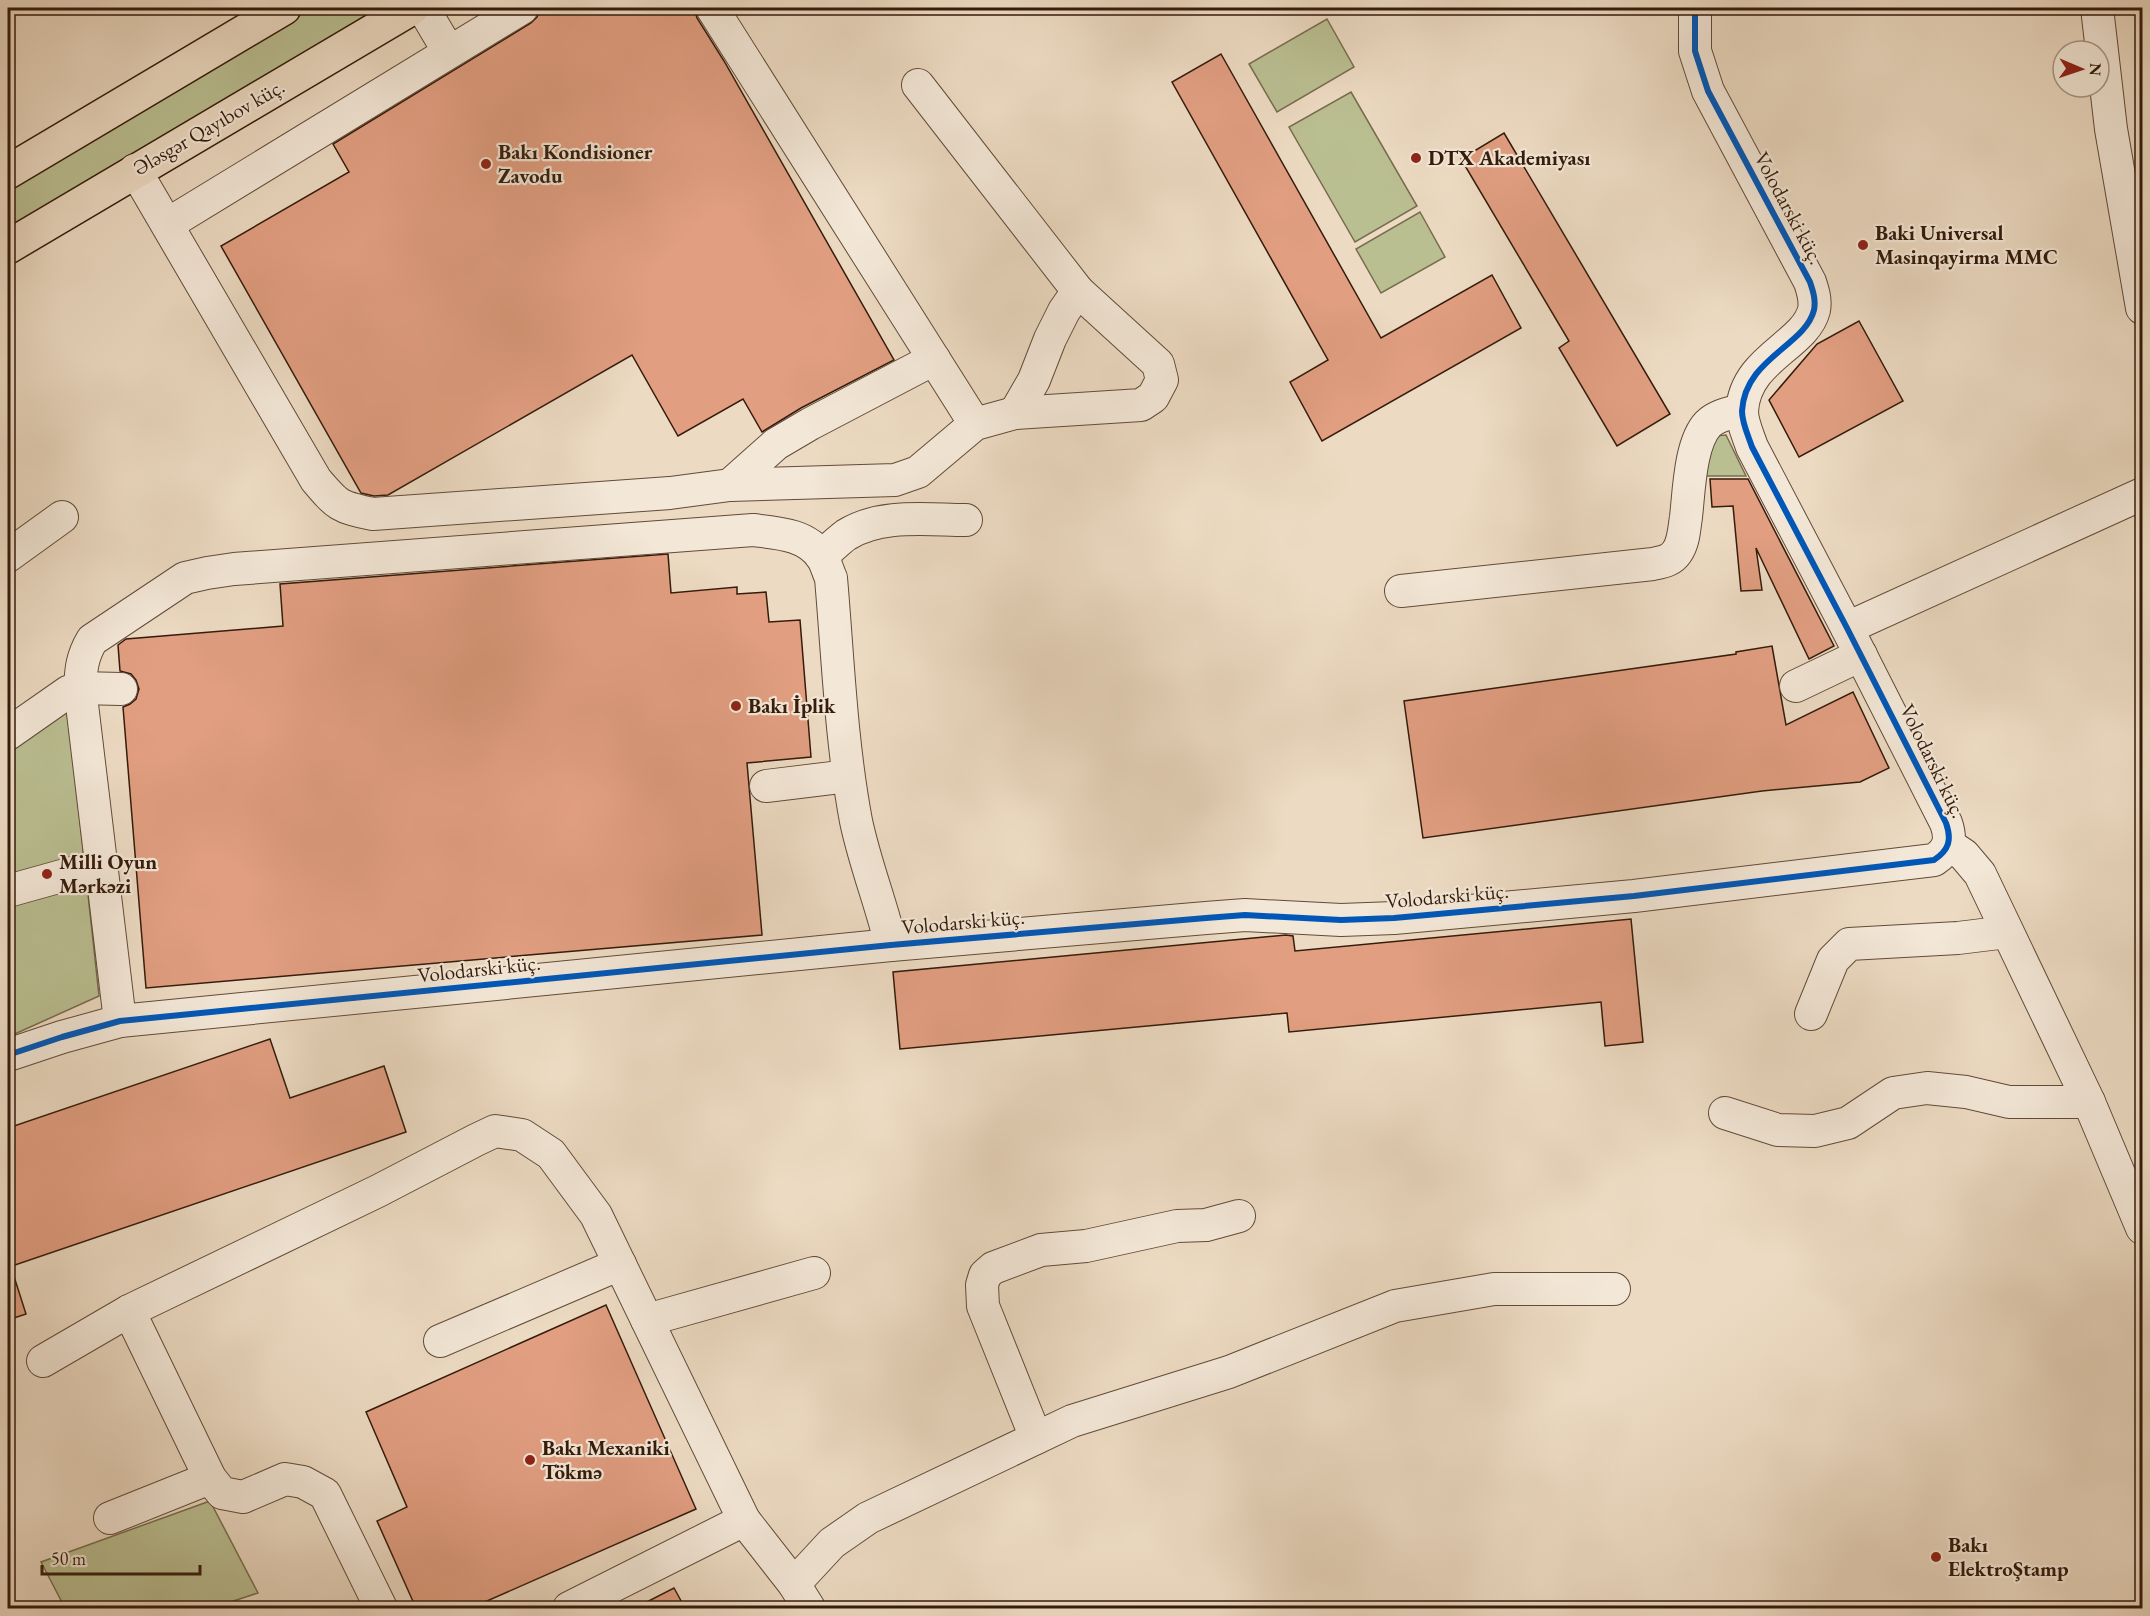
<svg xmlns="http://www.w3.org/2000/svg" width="2150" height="1616" viewBox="0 0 2150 1616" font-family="'EB Garamond',serif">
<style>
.green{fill:#babf92;stroke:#776d4e;stroke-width:1.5}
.building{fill:#e19e81;stroke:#341b0b;stroke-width:1.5}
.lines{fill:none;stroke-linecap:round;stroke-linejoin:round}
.minor-casing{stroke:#624b39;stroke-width:34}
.major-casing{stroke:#341b0b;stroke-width:36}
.minor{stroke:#f3e7d7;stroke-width:32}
.major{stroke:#ecdac2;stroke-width:33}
.cycleway-casing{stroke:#f3e7d7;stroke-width:10}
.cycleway{stroke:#0057b8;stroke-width:6}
.poi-dot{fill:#8f2418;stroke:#f3e7d7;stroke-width:2}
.labels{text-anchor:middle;stroke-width:4.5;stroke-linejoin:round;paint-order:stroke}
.street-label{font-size:21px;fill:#341b0b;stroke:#f3e7d7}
.poi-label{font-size:21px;font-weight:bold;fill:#341b0b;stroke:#f3e7d7;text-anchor:start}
</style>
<rect width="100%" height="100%" fill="#ecdac2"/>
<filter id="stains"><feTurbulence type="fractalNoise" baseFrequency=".00333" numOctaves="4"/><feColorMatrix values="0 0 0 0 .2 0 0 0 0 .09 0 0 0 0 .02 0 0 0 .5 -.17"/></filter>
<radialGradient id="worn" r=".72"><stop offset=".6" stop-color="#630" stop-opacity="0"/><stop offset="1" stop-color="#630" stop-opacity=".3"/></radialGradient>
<g class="green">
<path d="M305,8H378L8,232V189Z"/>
<path d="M1327,19L1354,67L1277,112L1249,64Z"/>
<path d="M1351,92L1417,206L1355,242L1289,127Z"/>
<path d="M1420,212L1445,257L1381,293L1356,249Z"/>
<path d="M1726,435L1746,476H1700L1715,436Z"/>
<path d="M68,710L99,996L8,1037V1010L13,1006L8,998V752Z"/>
<path d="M210,1501L258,1593L212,1608H65L41,1562Z"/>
</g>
<g class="building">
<path d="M546,8H694L697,18L724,61L894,360L801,408L762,432L743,399L678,436L632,355L388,495L374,496L361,493L221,246L349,172L333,144L531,23L537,17L539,12Z"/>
<path d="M1221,54L1381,338L1492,275L1521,328L1322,441L1290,382L1328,360L1172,82Z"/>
<path d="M1504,133L1670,414L1617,446L1559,348L1569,341L1461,159Z"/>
<path d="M1859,321L1903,401L1799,457L1769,400L1817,344Z"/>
<path d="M1710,479H1748L1834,646L1809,659L1756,548L1762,590L1741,591L1733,506L1712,507Z"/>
<path d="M668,554L671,593L737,587V594L766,592L769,622L800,620L811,757L747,763L762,935L146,988L123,707L130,704L136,699L139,689L136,680L131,674L120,671L118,645L126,639L283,626L280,584Z"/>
<path d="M1772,646L1786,725L1853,692L1889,768L1860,782L1762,791L1423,838L1404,701L1736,654V652Z"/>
<path d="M1631,919L1643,1042L1605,1046L1601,1002L1289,1032L1287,1013L900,1049L893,972L1286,935L1293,936L1295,951Z"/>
<path d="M270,1039L290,1098L384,1066L406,1132L9,1267H11L26,1314L8,1320V1128Z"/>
<path d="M606,1305L696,1509L471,1608H416L377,1521L407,1507L366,1412Z"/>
<path d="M674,1588L685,1608H635Z"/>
</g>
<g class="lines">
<g class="minor-casing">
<g id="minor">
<path d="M423,8L449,52"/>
<path d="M712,8L975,424"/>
<path d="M2097,8L2111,129L2142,308"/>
<path d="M135,170L316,480C338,506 339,507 373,514L670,493L730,485L895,480L918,472L975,424L1015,413L1141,405L1153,397L1162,380L1158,364L1078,291L918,85"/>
<path d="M168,224L522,8"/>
<path d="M1015,413L1034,380L1050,339L1064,311L1078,291"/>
<path d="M730,485L776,444L810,424L934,359"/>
<path d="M8,556L62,517"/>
<path d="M821,556C830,549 838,541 846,535C881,513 928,520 966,520"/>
<path d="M1401,591L1653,564C1662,562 1671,561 1677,552C1684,542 1684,529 1686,517C1689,491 1690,443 1708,424C1717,415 1731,413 1742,410"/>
<path d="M1847,628L2142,494"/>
<path d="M1796,686L1861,655"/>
<path d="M8,734L68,692L80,688L121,689"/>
<path d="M766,786L848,776"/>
<path d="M1949,845L1964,855L1980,874L2089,1102L2142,1228"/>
<path d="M8,891L101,865"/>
<path d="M1811,1014L1833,960L1849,944L1958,938L2007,932"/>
<path d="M120,1021L80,688C81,669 82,657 92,640L185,578L207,573L234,569L753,530C778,533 806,534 822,557C826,563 828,572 831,578C838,659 841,741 856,821C865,864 881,903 891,945"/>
<path d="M8,1055L62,1037L120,1021L891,945L1206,918L1245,915L1341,920L1394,918L1634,896L1934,860C1949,850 1952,840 1946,823L1847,628L1752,447C1748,435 1742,423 1742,411C1745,358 1805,346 1814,310C1816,300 1813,291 1810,282L1708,91L1695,51V8"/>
<path d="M1725,1113L1778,1130L1815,1131L1848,1123L1893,1093L1927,1088L1966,1092L2009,1102H2089"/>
<path d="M129,1311L210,1478L222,1493L243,1497L285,1479L303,1482L325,1494L381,1608"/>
<path d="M647,1320L814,1273"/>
<path d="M440,1341L620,1264"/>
<path d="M43,1361L129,1311L378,1191L476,1140L495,1131L522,1135L551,1154L596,1215L744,1520L794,1584L809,1608"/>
<path d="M1036,1438L983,1306L982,1285L985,1275L993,1268L1041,1250L1086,1246L1177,1226L1206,1225L1239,1216"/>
<path d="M110,1518L210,1478"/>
<path d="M794,1584L832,1543L868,1518L1072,1421L1229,1372L1395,1306L1494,1289H1614"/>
<path d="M569,1608L744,1520"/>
</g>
</g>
<g class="major-casing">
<g id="major">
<path d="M8,172L284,8"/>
<path d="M8,247L412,8"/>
</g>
</g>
<use href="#minor" class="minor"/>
<use href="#major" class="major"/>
<g class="cycleway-casing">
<path id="cycleway" d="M8,1055L62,1037L120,1021L891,945L1206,918L1245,915L1341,920L1394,918L1634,896L1934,860C1949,850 1952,840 1946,823L1847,628L1752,447C1748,435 1742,423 1742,411C1745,358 1805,346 1814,310C1816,300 1813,291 1810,282L1708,91L1695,51V8"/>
</g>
<use href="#cycleway" class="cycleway"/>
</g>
<g class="poi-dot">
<circle cx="1416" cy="158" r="6"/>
<circle cx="486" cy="164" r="6"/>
<circle cx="1863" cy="245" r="6"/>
<circle cx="736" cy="706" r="6"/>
<circle cx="47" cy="874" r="6"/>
<circle cx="530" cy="1460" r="6"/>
<circle cx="1936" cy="1557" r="6"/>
</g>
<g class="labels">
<g class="street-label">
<text transform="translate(209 127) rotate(-30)" y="7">Ələsgər Qayıbov küç.</text>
<text transform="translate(1789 208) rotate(62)" y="7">Volodarski küç.</text>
<text transform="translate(1933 761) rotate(64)" y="7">Volodarski küç.</text>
<text transform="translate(1447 896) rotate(-5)" y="7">Volodarski küç.</text>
<text transform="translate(963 922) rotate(-5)" y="7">Volodarski küç.</text>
<text transform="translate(479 969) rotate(-6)" y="7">Volodarski küç.</text>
</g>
<g class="poi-label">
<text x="498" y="159">Bakı Kondisioner<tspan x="498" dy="24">Zavodu</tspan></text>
<text x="1428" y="165">DTX Akademiyası</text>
<text x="1875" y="240">Baki Universal<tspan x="1875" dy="24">Masinqayirma MMC</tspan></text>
<text x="748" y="713">Bakı İplik</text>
<text x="59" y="869">Milli Oyun<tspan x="59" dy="24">Mərkəzi</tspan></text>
<text x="542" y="1455">Bakı Mexaniki<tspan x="542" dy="24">Tökmə</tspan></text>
<text x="1948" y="1552">Bakı<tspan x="1948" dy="24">ElektroŞtamp</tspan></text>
</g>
</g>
<rect width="2150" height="1616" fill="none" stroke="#ecdac2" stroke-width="30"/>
<rect x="9" y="9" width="2132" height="1598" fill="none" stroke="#341b0b" stroke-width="3"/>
<rect x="15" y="15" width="2120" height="1586" fill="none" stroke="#341b0b" stroke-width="1.5"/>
<g transform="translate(2081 69) rotate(92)"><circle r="28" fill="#f3e7d7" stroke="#a79585" stroke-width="1.5"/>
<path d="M0-4.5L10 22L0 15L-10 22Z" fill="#8f2418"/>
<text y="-9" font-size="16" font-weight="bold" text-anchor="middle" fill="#341b0b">N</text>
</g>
<path d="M42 1565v9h158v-9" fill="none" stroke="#341b0b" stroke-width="3"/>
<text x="51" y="1565" font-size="18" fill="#341b0b" stroke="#f3e7d7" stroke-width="4.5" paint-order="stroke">50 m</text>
<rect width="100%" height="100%" filter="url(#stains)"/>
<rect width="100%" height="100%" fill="url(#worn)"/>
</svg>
